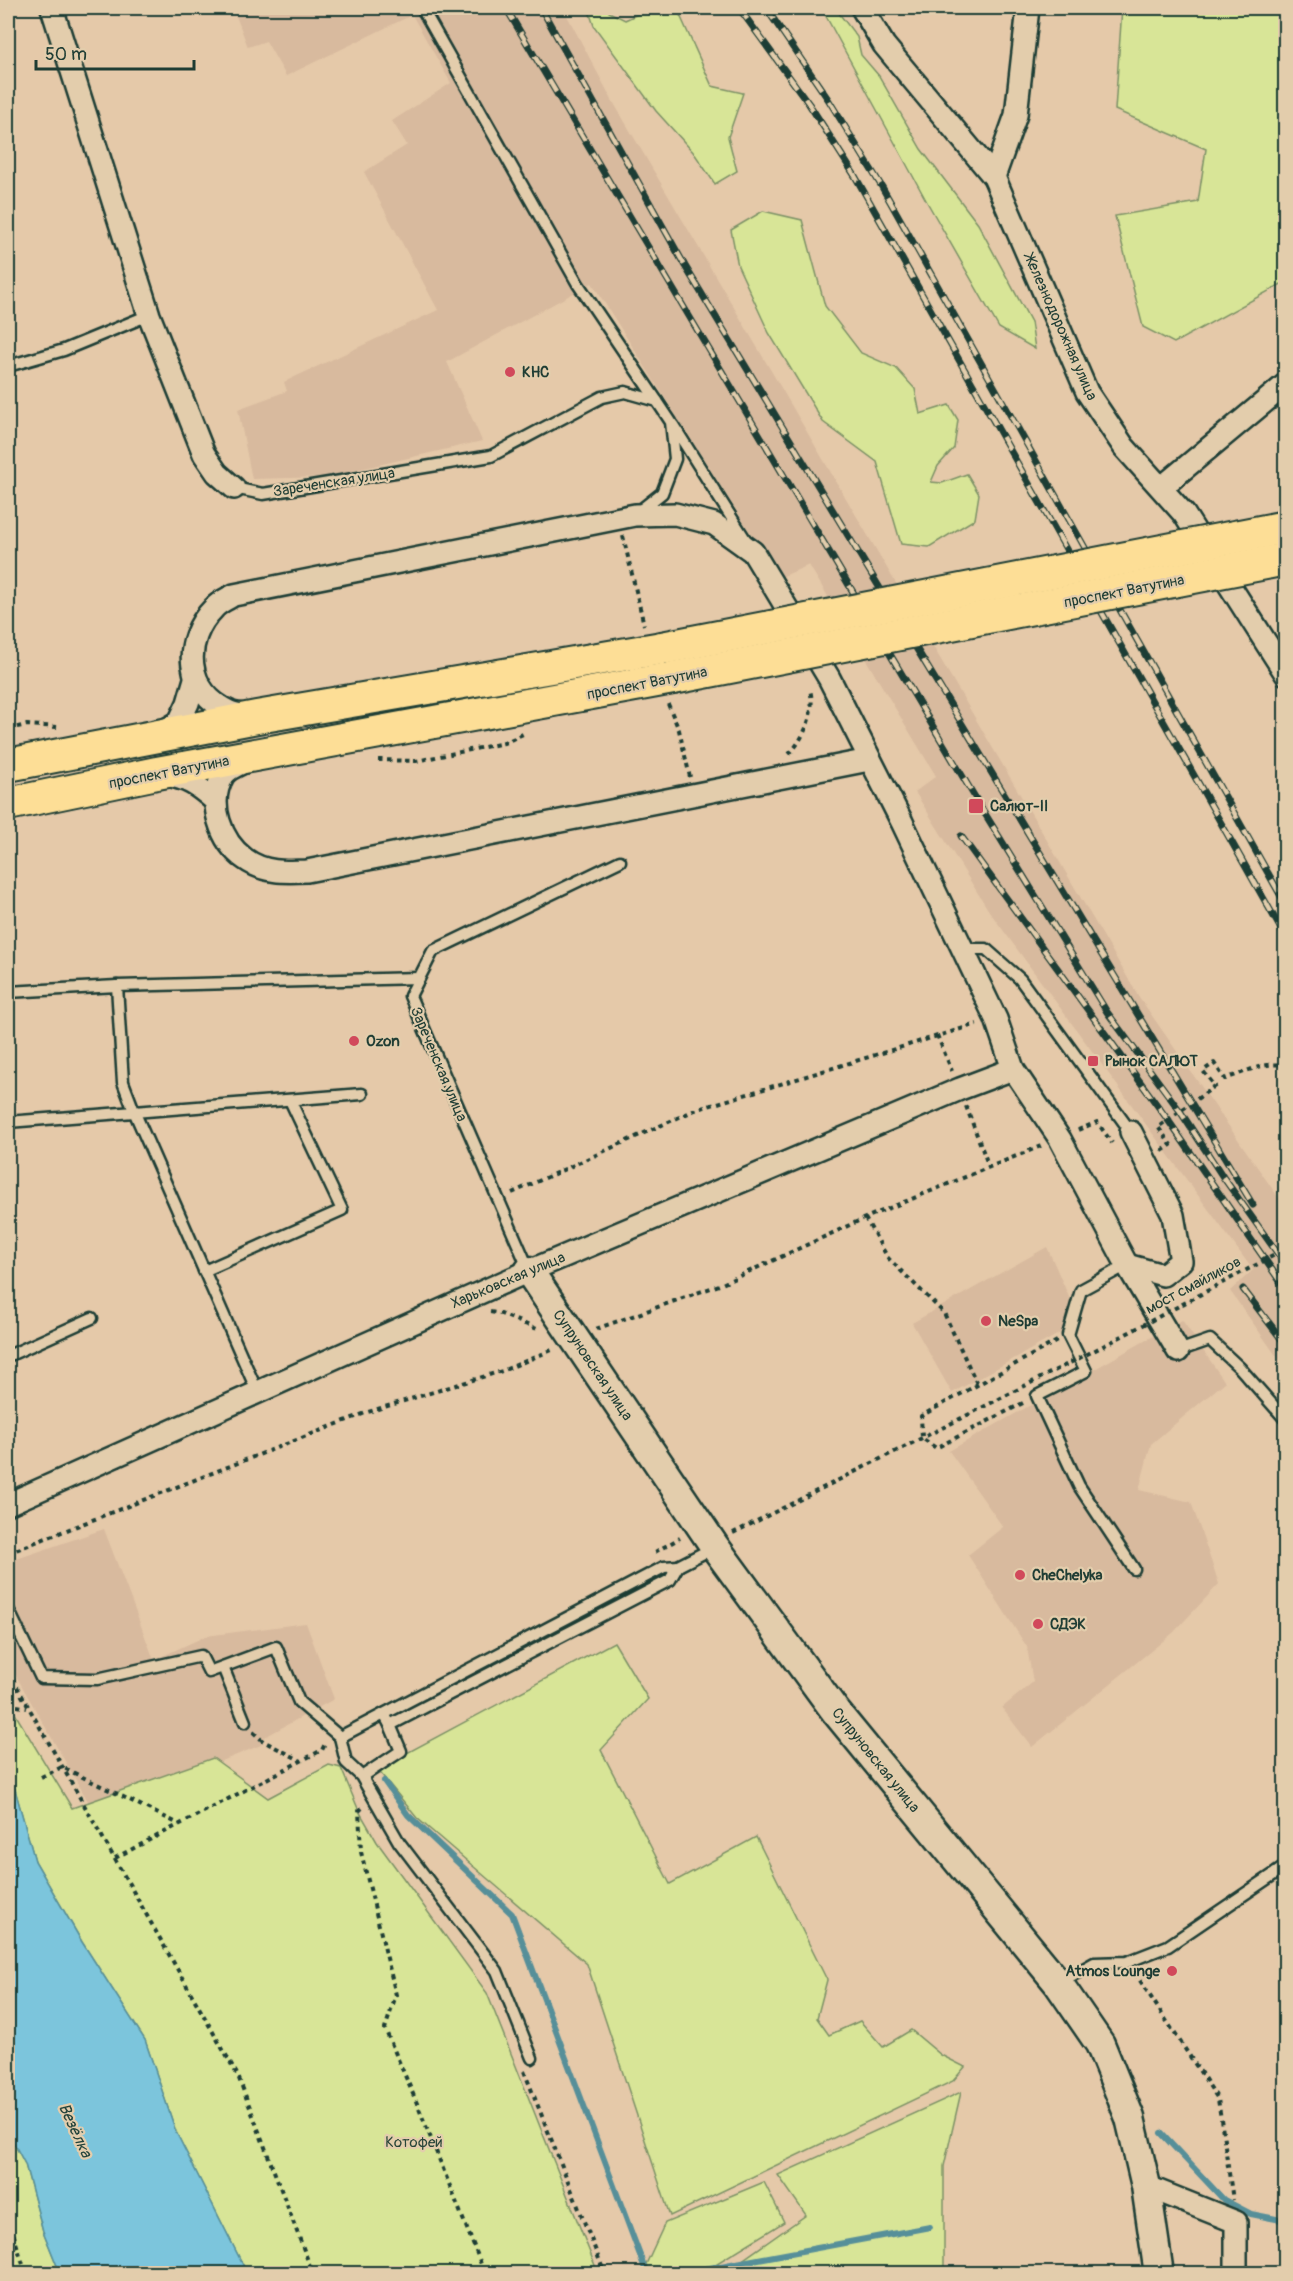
<svg xmlns="http://www.w3.org/2000/svg" width="1293" height="2281" viewBox="0 0 1293 2281" font-family="Pangolin,sans-serif">
<style>
.built{fill:#d8ba9e}
.green{fill:#d8e597;stroke:#7c9166;stroke-width:1.5}
.water{fill:#7cc5dc;stroke:#578f99;stroke-width:1.5}
.lines{fill:none;stroke-linecap:round;stroke-linejoin:round}
.stream{stroke:#578f99;stroke-width:6}
.lane-casing{stroke:#1f3d34;stroke-width:15}
.street-casing{stroke:#1f3d34;stroke-width:26}
.secondary-casing{stroke:#1f3d34;stroke-width:33}
.primary-casing{stroke:#1f3d34;stroke-width:36}
.path{stroke:#1f3d34;stroke-width:4;stroke-dasharray:4.5 4.5;stroke-linecap:butt}
.lane{stroke:#e3cdac;stroke-width:10}
.street{stroke:#e3cdac;stroke-width:21}
.secondary{stroke:#e3cdac;stroke-width:28}
.primary{stroke:#fdde96;stroke-width:32}
.rail-casing{stroke:#1f3d34;stroke-width:7}
.rail{stroke:#e3cdac;stroke-width:4.5;stroke-dasharray:14;stroke-linecap:butt}
.primary-bridge-casing{stroke:#1f3d34;stroke-width:36;stroke-linecap:butt}
.path-bridge{stroke:#1f3d34;stroke-width:4;stroke-dasharray:4.5 4.5;stroke-linecap:butt}
.primary-bridge{stroke:#fdde96;stroke-width:32}
.poi-dot{fill:#d1495b;stroke:#e3cdac;stroke-width:2}
.labels{text-anchor:middle;stroke-width:4.5;stroke-linejoin:round;paint-order:stroke}
.street-label{font-size:15px;fill:#1f3d34;stroke:#e3cdac}
.poi-label{font-size:15px;font-weight:bold;fill:#1f3d34;stroke:#e3cdac;text-anchor:start}
.park-label{font-size:15px;fill:#284539;stroke:#e3cdac}
.water-label{font-size:16px;font-style:italic;fill:#24443c;stroke:#e3cdac}
</style>
<rect width="100%" height="100%" fill="#e5c9a9"/>
<filter id="ink" filterUnits="userSpaceOnUse"><feTurbulence type="fractalNoise" baseFrequency=".0167" numOctaves="2"/><feDisplacementMap in="SourceGraphic" scale="12" xChannelSelector="R" yChannelSelector="G"/><feConvolveMatrix kernelMatrix="1 2 1 2 8 2 1 2 1" color-interpolation-filters="sRGB"/></filter>
<g filter="url(#ink)">
<g class="built">
<path d="M233,8H563L612,100L1139,997L1285,1207V1368L1230,1291L1253,1270L989,911L915,792L936,776L809,565L779,578L592,283L447,362L482,441L326,477L252,479L238,409L287,391L284,382L438,310L364,172L407,145L392,121L451,83L412,15L286,76L266,41L248,47Z"/>
<path d="M1047,1247L1080,1322L952,1393L912,1323Z"/>
<path d="M1182,1320L1225,1382L1151,1444L1139,1490L1191,1502L1219,1584L1173,1633L1032,1747L1002,1708L1033,1682L1027,1647L968,1555L1003,1527L949,1451Z"/>
<path d="M104,1529L154,1660L206,1636L306,1623L334,1699L263,1738L261,1745L161,1786L92,1808L8,1662V1562Z"/>
</g>
<g class="green">
<path d="M588,8H607L609,12L625,20C643,12 661,0 679,13L712,86L743,93L728,137L737,171L715,184L694,153L656,111L594,26Z"/>
<path d="M823,8H835L857,37L861,55L879,76L921,149L978,224L1031,322L1035,349L999,328L927,202L822,9Z"/>
<path d="M1122,8H1285V282L1174,343L1143,327L1115,216L1198,202L1206,149L1115,110Z"/>
<path d="M763,211L802,220L825,306L861,353L896,368L915,389L920,414L949,405L958,420L954,448L938,466L931,482L942,483L967,474L979,494L975,519L929,547L901,544L877,462L823,422L769,333L738,266L731,230Z"/>
<path d="M614,1642L648,1699L601,1750L670,1884L756,1837L827,1980L817,2018L829,2035L860,2021L883,2047L911,2030L941,2055L965,2067L953,2081L670,2216L587,1964L417,1818L377,1769Z"/>
<path d="M8,1702L72,1808L213,1758L268,1798L329,1765L341,1768L359,1811L377,1842L487,1993L598,2273H247L176,2132L145,2040L82,1942L35,1861L14,1786L8,1777Z"/>
<path d="M961,2092L944,2166V2273H724L806,2215L778,2175Z"/>
<path d="M8,2132L25,2164L43,2231L60,2273H8Z"/>
<path d="M764,2182L784,2222L701,2273H642L665,2223Z"/>
</g>
<path class="water" d="M8,1777L14,1786L35,1861L82,1942L145,2040L176,2132L247,2273H60L43,2231L25,2164L8,2132Z"/>
<g class="lines">
<g class="stream">
<path d="M384,1781L408,1815L512,1914L647,2274"/>
<path d="M1161,2133L1224,2200L1251,2214L1286,2221"/>
<path d="M678,2274L930,2227"/>
</g>
<g class="lane-casing">
<g id="lane">
<path d="M422,8L578,284L657,401"/>
<path d="M8,366L64,350L149,315"/>
<path d="M673,425L745,539"/>
<path d="M234,488L263,494L491,456L602,397L625,392L657,401L671,422L675,459L662,493L638,512"/>
<path d="M963,949H986L1020,979L1131,1132"/>
<path d="M117,986L123,1082L134,1111L257,1391"/>
<path d="M8,992L117,986L419,978"/>
<path d="M8,1122L362,1094"/>
<path d="M1127,1265L1081,1290L1068,1335L1086,1371L1037,1396L1079,1486L1134,1569"/>
<path d="M529,1270L410,996L433,951L620,861"/>
<path d="M204,1271L342,1210L290,1100"/>
<path d="M1178,1351L1210,1340L1240,1368L1286,1420"/>
<path d="M8,1356L92,1318"/>
<path d="M8,1609L41,1678L97,1679L201,1656L209,1672L276,1647L299,1702L340,1737"/>
<path d="M223,1667L245,1722"/>
<path d="M384,1714L390,1725L670,1580L678,1566"/>
<path d="M364,1779L366,1774L401,1751L390,1725"/>
<path d="M1059,1983L1094,1963L1127,1962L1168,1946L1286,1866"/>
<path d="M532,2058L497,1971L399,1842L361,1776L346,1762L340,1737L664,1567L678,1566L715,1547"/>
</g>
</g>
<g class="street-casing">
<g id="street">
<path d="M52,8L149,315L204,454L217,473L234,488"/>
<path d="M862,8L884,45L994,177L1087,392L1124,447L1184,514L1286,674"/>
<path d="M994,177L1016,115L1028,8"/>
<path d="M1162,487L1286,384"/>
<path d="M248,716C242,715 235,714 230,712C185,692 181,641 214,608C219,602 227,599 234,595L635,515L675,514L714,524L753,552L829,678L902,822L996,1019L1013,1069L1060,1139L1127,1265L1178,1351"/>
<path d="M162,732L179,722L188,703L195,679"/>
<path d="M246,761C238,765 227,769 223,776C207,803 221,842 245,859C264,873 285,872 307,871L869,760"/>
<path d="M166,775C188,779 197,785 214,800"/>
<path d="M1127,1265L1163,1275L1181,1261L1173,1215L1131,1132"/>
<path d="M8,1504L529,1271L960,1089L1013,1069"/>
<path d="M1146,2186L1236,2222V2274"/>
</g>
</g>
<g class="secondary-casing">
<path id="secondary" d="M529,1271L715,1547L836,1712L1058,1983L1100,2044L1130,2118L1146,2186L1159,2274"/>
</g>
<g class="primary-casing">
<g id="primary">
<path d="M8,765L257,717L662,648"/>
<path d="M8,804L157,773L673,678"/>
</g>
</g>
<g class="path">
<path d="M623,536L644,625"/>
<path d="M668,704L679,730L690,777"/>
<path d="M8,729L27,725L58,727"/>
<path d="M789,754C804,739 816,711 810,690"/>
<path d="M378,760L416,761L504,743L525,733"/>
<path d="M937,1035L952,1071"/>
<path d="M966,1106L989,1167"/>
<path d="M1078,1130L1097,1122L1112,1143"/>
<path d="M1162,1151L1171,1145L1158,1127L1215,1086L1203,1071L1214,1063L1225,1079C1244,1073 1266,1060 1286,1066"/>
<path d="M512,1193L695,1110L977,1024"/>
<path d="M865,1218L888,1258L944,1313L978,1386"/>
<path d="M490,1312L501,1314L537,1329"/>
<path d="M596,1329L722,1284L865,1218L1041,1146"/>
<path d="M1023,1403L936,1448L922,1438L921,1416L1057,1341"/>
<path d="M733,1533L942,1428"/>
<path d="M655,1552L680,1538"/>
<path d="M8,1553L368,1412L502,1371L554,1349"/>
<path d="M8,1671L238,2076L313,2274"/>
<path d="M8,1704L27,1708"/>
<path d="M253,1732L263,1741L300,1760"/>
<path d="M41,1777L62,1767L179,1824"/>
<path d="M362,1808L359,1811L361,1852L396,1995L385,2029L416,2101L485,2274"/>
<path d="M115,1858L322,1750L325,1744"/>
<path d="M1135,1973L1218,2099L1233,2200"/>
<path d="M524,2071L605,2274"/>
<path d="M8,2217L26,2274"/>
</g>
<use href="#lane" class="lane"/>
<use href="#street" class="street"/>
<use href="#secondary" class="secondary"/>
<use href="#primary" class="primary"/>
<g class="rail-casing">
<g id="rail">
<path d="M506,8L979,804L1107,1012L1180,1111L1223,1177L1286,1265"/>
<path d="M541,8L685,266L1253,1205"/>
<path d="M739,8L809,104L855,176L1286,938"/>
<path d="M766,8L828,99L882,187L1286,905"/>
<path d="M961,836L1168,1120L1282,1284"/>
<path d="M1243,1289L1286,1345"/>
</g>
</g>
<use href="#rail" class="rail"/>
<g class="primary-bridge-casing">
<g id="primary-bridge">
<path d="M662,648L1286,527"/>
<path d="M673,678L1286,559"/>
</g>
</g>
<path class="path-bridge" d="M942,1428L1111,1342L1286,1249"/>
<use href="#primary-bridge" class="primary-bridge"/>
</g>
</g>
<g class="poi-dot">
<circle cx="510" cy="372" r="6"/>
<rect x="968" y="798" width="16" height="16" rx="3"/>
<circle cx="354" cy="1041" r="6"/>
<rect x="1087" y="1055" width="12" height="12" rx="3"/>
<circle cx="986" cy="1321" r="6"/>
<circle cx="1020" cy="1575" r="6"/>
<circle cx="1038" cy="1624" r="6"/>
<circle cx="1172" cy="1971" r="6"/>
</g>
<g class="labels">
<g class="street-label">
<text transform="translate(1061 327) rotate(66)" y="5">Железнодорожная улица</text>
<text transform="translate(334 482) rotate(-9)" y="5">Зареченская улица</text>
<text transform="translate(1124 591) rotate(-11)" y="5">проспект Ватутина</text>
<text transform="translate(647 683) rotate(-11)" y="5">проспект Ватутина</text>
<text transform="translate(169 772) rotate(-11)" y="5">проспект Ватутина</text>
<text transform="translate(439 1064) rotate(67)" y="5">Зареченская улица</text>
<text transform="translate(508 1280) rotate(-23)" y="5">Харьковская улица</text>
<text transform="translate(1193 1285) rotate(-28)" y="5">мост смайликов</text>
<text transform="translate(593 1365) rotate(56)" y="5">Супруновская улица</text>
<text transform="translate(876 1760) rotate(51)" y="5">Супруновская улица</text>
</g>
<g class="poi-label">
<text x="522" y="377">КНС</text>
<text x="990" y="811">Салют-II</text>
<text x="366" y="1046">Ozon</text>
<text x="1105" y="1066">Рынок САЛЮТ</text>
<text x="998" y="1326">NeSpa</text>
<text x="1032" y="1580">CheChelyka</text>
<text x="1050" y="1629">СДЭК</text>
<text x="1160" y="1976" text-anchor="end">Atmos Lounge</text>
</g>
<g class="park-label">
<text x="414" y="2147">Котофей</text>
</g>
<g class="water-label">
<text transform="translate(76 2130) rotate(65)" y="6">Везёлка</text>
</g>
</g>
<rect width="1293" height="2281" fill="none" stroke="#e3cdac" stroke-width="30"/>
<rect x="15" y="15" width="1263" height="2251" fill="none" stroke="#1f3d34" stroke-width="2" filter="url(#ink)"/>
<path d="M36 60v9h158v-9" fill="none" stroke="#1f3d34" stroke-width="3"/>
<text x="45" y="60" font-size="18" fill="#1f3d34" stroke="#e3cdac" stroke-width="4.5" paint-order="stroke">50 m</text>
</svg>
